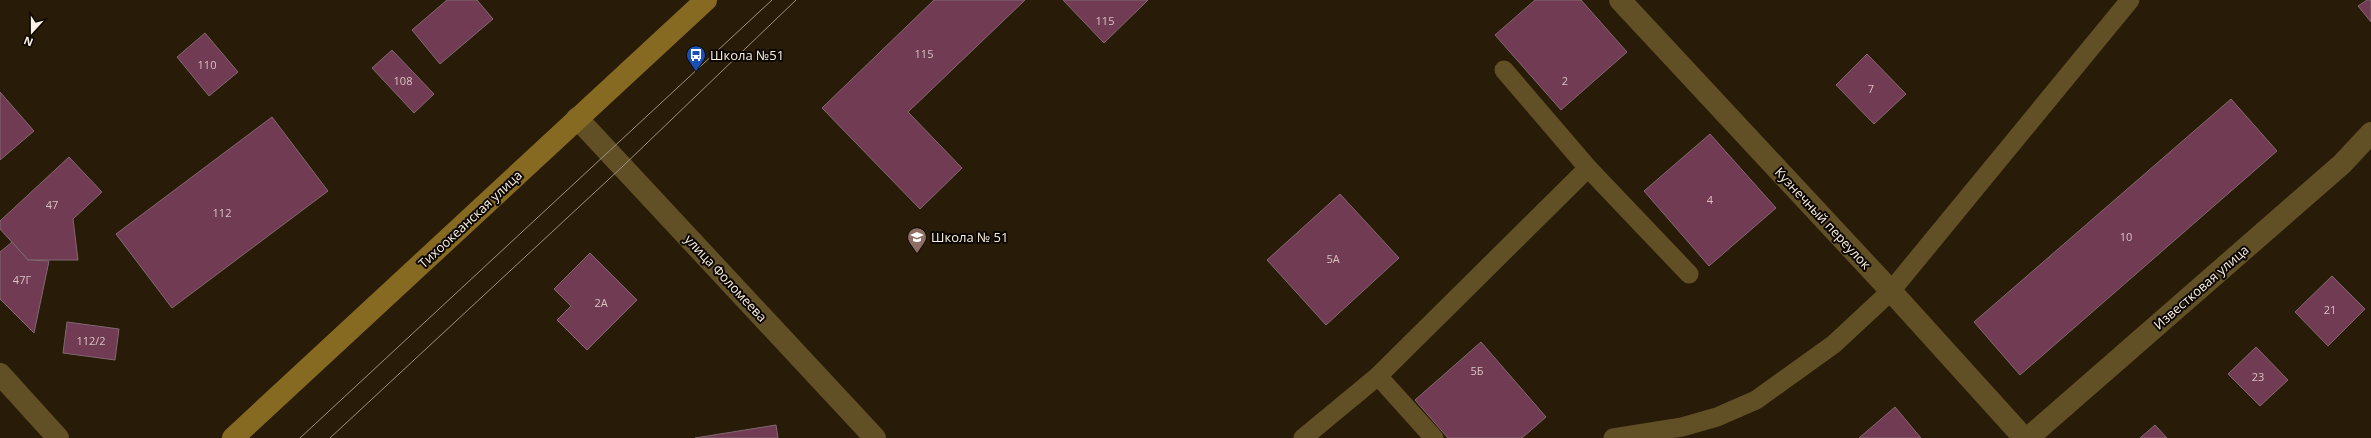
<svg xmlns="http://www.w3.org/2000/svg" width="2371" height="438" viewBox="0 0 2371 438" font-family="'Open Sans',sans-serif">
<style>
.building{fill:#703b53;stroke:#846873}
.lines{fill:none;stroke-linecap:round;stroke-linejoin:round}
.lane{stroke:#614f25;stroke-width:19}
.street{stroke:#614f25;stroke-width:22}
.secondary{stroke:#876a21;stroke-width:22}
.tram{stroke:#9d9282;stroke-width:1}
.labels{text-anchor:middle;stroke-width:4;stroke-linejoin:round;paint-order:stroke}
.number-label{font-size:11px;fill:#d8c3c0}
.poi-label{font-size:13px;fill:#faf0e4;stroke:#0d0702;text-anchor:start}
.street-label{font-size:13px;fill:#faf0e4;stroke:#0d0702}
</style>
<rect width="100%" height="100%" fill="#281b07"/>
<g class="building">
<path d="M447,0H477L493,19L440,64L412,30Z"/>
<path d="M934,0H1025L908,112L962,168L920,209L822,108Z"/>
<path d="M1063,0H1148L1104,43Z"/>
<path d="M1535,0H1581L1627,52L1561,110L1495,35Z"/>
<path d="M2367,0H2371V22L2358,6Z"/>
<path d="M205,33L238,72L209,96L177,57Z"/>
<path d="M392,50L434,94L414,113L372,68Z"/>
<path d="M1867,54L1906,94L1874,124L1836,85Z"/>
<path d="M0,92L34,131L0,160Z"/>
<path d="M2231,99L2277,151L2020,375L1974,322Z"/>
<path d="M272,117L328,191L172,308L116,234Z"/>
<path d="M1710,134L1776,208L1709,266L1644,191Z"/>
<path d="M69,157L102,192L73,219L78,260H28L0,229V221Z"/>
<path d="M1340,194L1399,258L1326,325L1267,260Z"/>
<path d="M12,242L28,260L49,261L34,333L0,299V252Z"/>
<path d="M590,253L637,300L587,350L557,320L571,306L554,289Z"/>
<path d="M2332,276L2365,309L2328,346L2295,312Z"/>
<path d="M67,322L119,329L115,360L63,353Z"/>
<path d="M1481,342L1546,417L1522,438H1448L1415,400Z"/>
<path d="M2256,347L2288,380L2260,406L2228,374Z"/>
<path d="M1895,407L1921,438H1859Z"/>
<path d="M776,425L778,438H695Z"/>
<path d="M2155,425L2167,438H2140Z"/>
</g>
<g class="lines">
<g class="lane">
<path d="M1504,70L1588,168L1689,274"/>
<path d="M1378,376L1434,438"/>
<path d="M1303,438L1378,376L1588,168"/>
<path d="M1613,438L1682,427L1717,417L1756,400L1834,344L1891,291L2130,0"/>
</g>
<g class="street">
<path d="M1620,0L1891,291L2024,438"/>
<path d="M577,118L875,438"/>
<path d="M0,374L58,438"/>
<path d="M2028,438L2342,164L2371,133"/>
</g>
<path class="secondary" d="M233,438L706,0"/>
<g class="tram">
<path d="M300,438L772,0"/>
<path d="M330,438L622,167L796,0"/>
</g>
</g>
<defs>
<g id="bus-pin" transform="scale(1)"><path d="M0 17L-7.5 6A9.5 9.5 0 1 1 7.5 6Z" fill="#1a4fb4" stroke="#0d0702"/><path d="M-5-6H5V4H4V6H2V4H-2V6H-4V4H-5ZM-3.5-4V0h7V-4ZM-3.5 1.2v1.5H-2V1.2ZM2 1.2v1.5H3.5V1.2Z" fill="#fff"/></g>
<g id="school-pin" transform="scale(1)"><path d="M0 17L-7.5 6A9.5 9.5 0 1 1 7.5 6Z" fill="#8d6e63" stroke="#0d0702"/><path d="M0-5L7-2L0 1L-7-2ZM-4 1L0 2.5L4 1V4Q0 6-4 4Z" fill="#fff"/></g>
</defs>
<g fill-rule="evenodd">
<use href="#bus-pin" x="696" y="55"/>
<use href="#school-pin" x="917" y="237"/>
</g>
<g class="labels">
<g class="number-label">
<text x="1105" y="25">115</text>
<text x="924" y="58">115</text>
<text x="207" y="69">110</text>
<text x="403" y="85">108</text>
<text x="1565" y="85">2</text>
<text x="1871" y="93">7</text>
<text x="1710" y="204">4</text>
<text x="52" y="209">47</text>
<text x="222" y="217">112</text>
<text x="2126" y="241">10</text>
<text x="1333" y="263">5А</text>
<text x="22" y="284">47Г</text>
<text x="601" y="307">2А</text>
<text x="2330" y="314">21</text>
<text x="91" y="345">112/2</text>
<text x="1477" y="375">5Б</text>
<text x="2258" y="381">23</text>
</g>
<g class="poi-label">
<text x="710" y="60">Школа №51</text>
<text x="931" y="242">Школа № 51</text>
</g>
<g class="street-label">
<text transform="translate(1823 218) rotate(47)" y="5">Кузнечный переулок</text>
<text transform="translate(470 219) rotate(-43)" y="5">Тихоокеанская улица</text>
<text transform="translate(726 278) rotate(47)" y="5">улица Фоломеева</text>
<text transform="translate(2201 287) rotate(-41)" y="5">Известковая улица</text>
</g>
</g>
<g transform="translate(32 32) rotate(201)" stroke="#0d0702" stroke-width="3" paint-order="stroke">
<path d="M0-3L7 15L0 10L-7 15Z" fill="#faf0e4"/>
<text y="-6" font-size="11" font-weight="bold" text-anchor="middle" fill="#faf0e4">N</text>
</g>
</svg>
